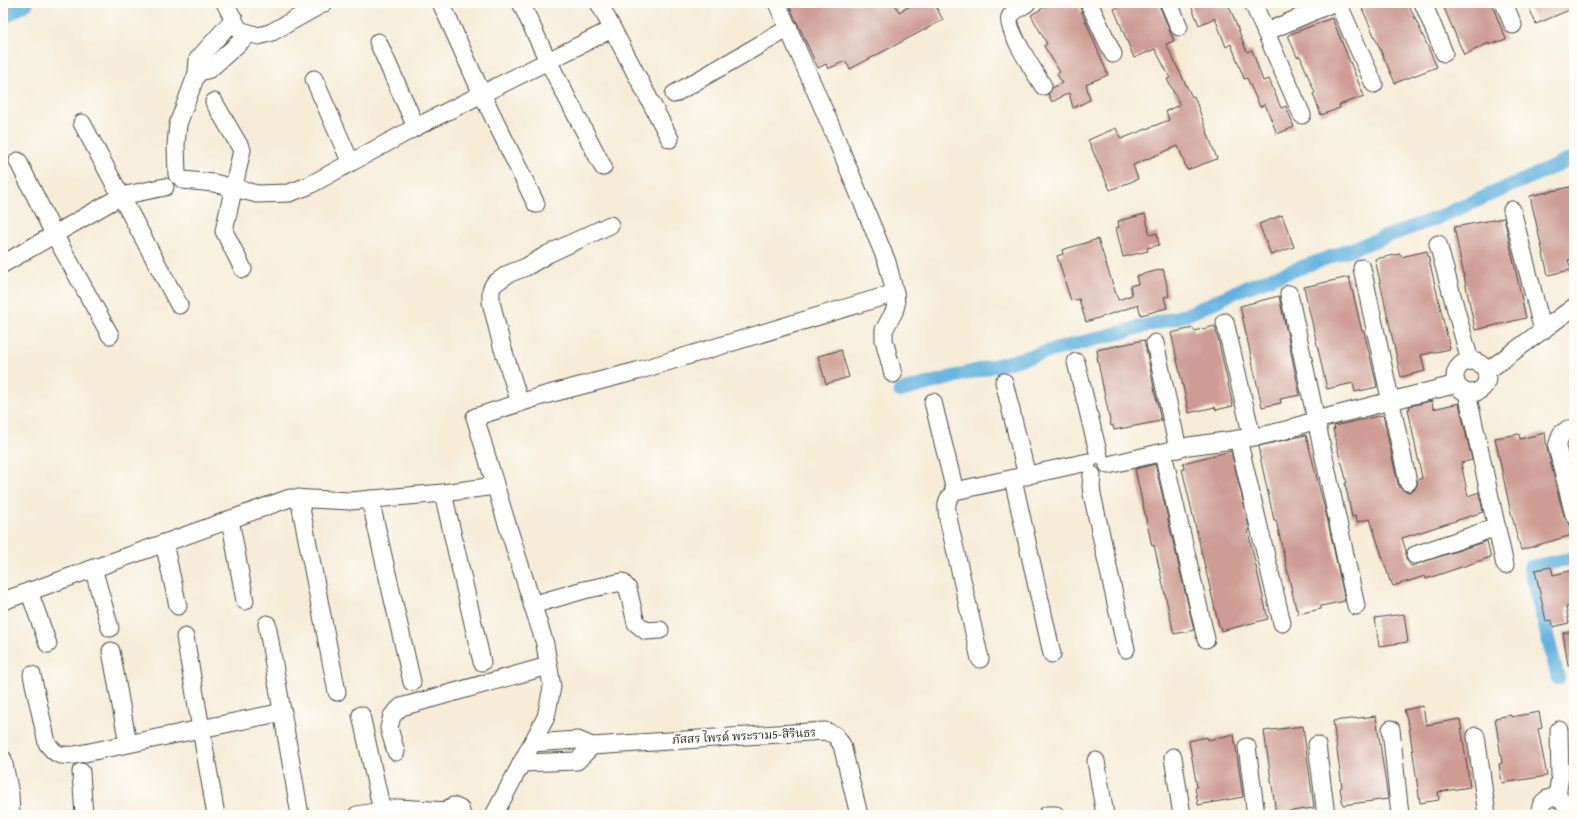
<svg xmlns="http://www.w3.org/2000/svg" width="1577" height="818" viewBox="0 0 1577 818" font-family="'Gentium Book Plus','Noto Serif Thai',serif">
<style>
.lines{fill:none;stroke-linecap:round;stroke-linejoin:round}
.canal{stroke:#64b2de;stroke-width:14}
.building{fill:#ce9c95}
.minor-casing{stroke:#494845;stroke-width:19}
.minor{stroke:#fff;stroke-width:17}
.labels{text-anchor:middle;stroke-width:3.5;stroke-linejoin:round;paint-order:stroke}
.street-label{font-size:12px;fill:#2b2b2b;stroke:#fdfcf7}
</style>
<rect width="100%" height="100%" fill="#fdfcf7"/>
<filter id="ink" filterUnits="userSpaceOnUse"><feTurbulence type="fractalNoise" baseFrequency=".025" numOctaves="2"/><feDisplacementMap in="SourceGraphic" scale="8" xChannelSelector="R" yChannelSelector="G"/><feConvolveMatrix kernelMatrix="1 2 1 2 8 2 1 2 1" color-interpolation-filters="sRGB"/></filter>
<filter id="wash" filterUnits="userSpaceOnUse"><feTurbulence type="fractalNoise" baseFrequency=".012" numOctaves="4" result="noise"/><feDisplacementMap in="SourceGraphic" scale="16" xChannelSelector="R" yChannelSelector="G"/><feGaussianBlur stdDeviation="0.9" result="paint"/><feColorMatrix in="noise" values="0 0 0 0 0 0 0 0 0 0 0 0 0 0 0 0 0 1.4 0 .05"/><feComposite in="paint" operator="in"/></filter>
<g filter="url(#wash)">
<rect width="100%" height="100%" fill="#f6ecd8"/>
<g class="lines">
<g class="canal">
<path d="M3,18L27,3"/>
<path d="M900,391L1186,315L1242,289L1437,218L1574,158"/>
<path d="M1558,678L1530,567L1574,558"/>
</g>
</g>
<g id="blocks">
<g class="building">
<path d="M788,3H894L899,12L916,3H934L943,20L850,69L845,61L828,69L826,64L818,68Z"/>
<path d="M1052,3H1078L1108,75L1086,84L1090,100L1073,108L1069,93L1052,102L1048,94L1052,88L1062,83L1057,74L1060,72L1044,46L1047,44L1031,15Z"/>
<path d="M1129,3H1158L1174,41L1166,44L1192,97L1194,96L1217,159L1187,170L1178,146L1133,165L1138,179L1110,190L1088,140L1116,128L1121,139L1169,120L1166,111L1180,105L1167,79L1170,78L1155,49L1134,58L1114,9Z"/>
<path d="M1190,3H1228L1247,52L1252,50L1263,81L1269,79L1281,108L1286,106L1294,127L1277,134L1265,104L1260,107L1247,78L1244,79L1231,44L1226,47L1215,18L1199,25Z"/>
<path d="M1368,3H1408L1437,67L1395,83L1361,6Z"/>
<path d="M1442,3H1491L1506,39L1489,45V43L1464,55Z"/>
<path d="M1527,3H1574V8L1536,24Z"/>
<path d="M1332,18L1364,96L1339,105L1340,108L1321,115L1313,94L1315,93L1300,56L1297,57L1288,35Z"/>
<path d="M1574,186V259L1568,260L1571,270L1548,275L1530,196Z"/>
<path d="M1145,214L1150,235L1157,233L1159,245L1147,248L1148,251L1123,257L1116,228L1119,227L1118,221Z"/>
<path d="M1282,215L1294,247L1271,255L1259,224Z"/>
<path d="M1504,218L1526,318L1475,330L1454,227Z"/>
<path d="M1098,239L1118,300L1132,295L1130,286L1138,284L1136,276L1163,269L1168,290L1169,296L1164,297L1167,308L1141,315L1138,305L1086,322L1079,299L1071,301L1057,256L1063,254L1062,250Z"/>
<path d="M1427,251L1450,349L1421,355L1425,371L1401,377L1375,259L1400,254L1401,257Z"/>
<path d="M1349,277L1362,331H1364L1377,387L1355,392L1353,383L1327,389L1304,287Z"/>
<path d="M1279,296L1300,395L1280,399L1281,403L1262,407L1240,306Z"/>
<path d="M1215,326L1233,406L1216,410L1215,407L1189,413L1171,333L1193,328L1194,331Z"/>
<path d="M1144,340L1161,421L1114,430L1113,425L1111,426L1097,357H1098L1097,350Z"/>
<path d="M841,350L849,377L826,384L818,356Z"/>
<path d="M1432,401L1433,409L1459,403L1472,460L1461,463L1468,496L1479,492L1483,512L1402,538L1406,551V559L1411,566L1487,541L1491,557L1426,579L1425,576L1393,586L1391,581H1390L1370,519L1356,522L1355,516L1352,517L1345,483H1347L1342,463H1341L1333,429H1335L1334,426L1383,415L1398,484L1400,488L1405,491L1410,492L1414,490L1417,485L1418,480L1422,478L1408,409H1410L1409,406Z"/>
<path d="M1545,433L1547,449L1564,517L1570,524L1572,535L1521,550L1510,509L1495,438L1519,434L1520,439Z"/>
<path d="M1306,435L1328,522L1345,601L1321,606V609L1298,614L1297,609H1296L1276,520H1274L1259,452H1260L1259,446Z"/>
<path d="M1231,451L1250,530L1248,531L1268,619L1221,631L1220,626H1219L1182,469H1184L1183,463Z"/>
<path d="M1155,464L1194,630L1174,634L1154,545L1152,546L1135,469Z"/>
<path d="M1551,567L1553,575L1570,571L1573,585L1571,586L1574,605L1566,607L1569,623L1553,627L1552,620L1546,621L1535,570Z"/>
<path d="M1404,614L1408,642L1379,646L1375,618Z"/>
<path d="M1574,631V664L1568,665L1563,633Z"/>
<path d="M1423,706L1426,725L1460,719L1470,787L1438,792L1439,800L1420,803L1409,726L1404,710Z"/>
<path d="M1539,712L1542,728L1538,729L1547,776L1502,783L1499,764L1502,763L1495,718L1511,715V717Z"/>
<path d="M1376,716L1388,799L1343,805L1340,788L1342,787L1333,721Z"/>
<path d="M1303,726L1314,808L1276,813L1264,731Z"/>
<path d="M1234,734L1243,797L1198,805L1195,787H1197L1189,741L1207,737L1208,740Z"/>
</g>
</g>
</g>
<g filter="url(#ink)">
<use href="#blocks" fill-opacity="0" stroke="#494845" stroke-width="1"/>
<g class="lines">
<g class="minor-casing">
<g id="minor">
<path d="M225,3L239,30L259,36L272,32L324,3"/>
<path d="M441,3L482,94L536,204"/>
<path d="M521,3L548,61L603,167"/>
<path d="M599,3L670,139"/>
<path d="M777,3L830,124L887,262L895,293L896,305L894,312L884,330V340L893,374"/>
<path d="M1027,3C1022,7 1013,10 1010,17C1005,28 1036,74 1043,86"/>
<path d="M1089,3L1113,54"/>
<path d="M1169,3L1179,27"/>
<path d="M1253,3L1302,115"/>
<path d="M1338,3L1374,84"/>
<path d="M1423,3L1444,53"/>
<path d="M1504,3L1513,25"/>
<path d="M1266,32L1333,3"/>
<path d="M378,42L416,127"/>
<path d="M197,73L210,69L249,34"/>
<path d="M314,79L350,161"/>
<path d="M674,94L789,28"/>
<path d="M214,102L242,150L224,231L243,269"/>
<path d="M82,123L179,305"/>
<path d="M18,161L54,234L110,335"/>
<path d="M177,175L176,145L178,124L197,73L198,59L234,19"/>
<path d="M183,180L214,183L257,194L289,193L308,186L416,127L612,29"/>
<path d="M1512,210L1543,331"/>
<path d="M1438,244L1470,361"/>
<path d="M3,264L121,196L165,187"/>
<path d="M1362,268L1408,482"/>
<path d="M1289,294L1356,606"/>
<path d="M1225,322L1252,437"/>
<path d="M1155,343L1178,449"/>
<circle cx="1471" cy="377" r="16"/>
<path d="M1076,362L1099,456"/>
<path d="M1486,372L1574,307"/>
<path d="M1004,382L1027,476"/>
<path d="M1467,393L1505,565"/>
<path d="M933,402L955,491"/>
<path d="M520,403L502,346L491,302V290L494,284L508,274L526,267L548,254L610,225"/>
<path d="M1574,428L1568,429L1561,434L1557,447L1574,515"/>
<path d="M1238,439L1282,623"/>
<path d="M1163,453L1206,639"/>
<path d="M1108,465L1189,446L1261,436L1286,430L1316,420L1457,384"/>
<path d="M1092,475L1091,486L1092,494L1126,649"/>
<path d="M1013,479L1052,654"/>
<path d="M443,493L482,662"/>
<path d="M299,498L337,692"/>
<path d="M370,499L412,682"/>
<path d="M230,519L245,601"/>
<path d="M164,543L178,606"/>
<path d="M1415,555L1497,527"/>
<path d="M93,568L110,628"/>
<path d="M29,591L48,644"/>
<path d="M3,601L290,498L350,501L443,493L495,486"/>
<path d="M532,605L584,590L622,582L628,589L636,623L646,631L660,630"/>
<path d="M267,624L300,815"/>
<path d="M185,637L216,815"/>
<path d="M111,651L128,744"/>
<path d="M980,659L948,518C946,505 945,501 955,491L1088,462"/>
<path d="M32,675L47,743C56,756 60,756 75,755L283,712"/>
<path d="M361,715L382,811"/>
<path d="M1391,729L1400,815"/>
<path d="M1476,736L1487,815"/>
<path d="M532,743L578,740L592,746L825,731L835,735L842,745L859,815"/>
<path d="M1317,745L1326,815"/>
<path d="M1247,747L1256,815"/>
<path d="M396,752L389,728L392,716L401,707L548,666"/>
<path d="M1173,757L1182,815"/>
<path d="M3,759L10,794L11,815"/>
<path d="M1096,761L1105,815"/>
<path d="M521,763L577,761L592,746"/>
<path d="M81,772L84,815"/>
<path d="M1557,798L1560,775L1559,730"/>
<path d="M357,815L398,808L447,811"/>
<path d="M447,815L449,808L453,806L460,809L462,815"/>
<path d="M494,815L546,717L552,687L545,644L503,511L475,417L545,395L637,371L895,293"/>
<path d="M1047,815H1056"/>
<path d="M1540,815C1538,791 1569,793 1567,815"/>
</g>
</g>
<use href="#minor" class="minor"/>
</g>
</g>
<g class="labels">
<g class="street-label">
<text transform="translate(744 736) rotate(-3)" y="4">ภัสสร ไพรด์ พระราม5-สิรินธร</text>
</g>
</g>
<rect width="1577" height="818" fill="none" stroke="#fdfcf7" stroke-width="16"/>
</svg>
